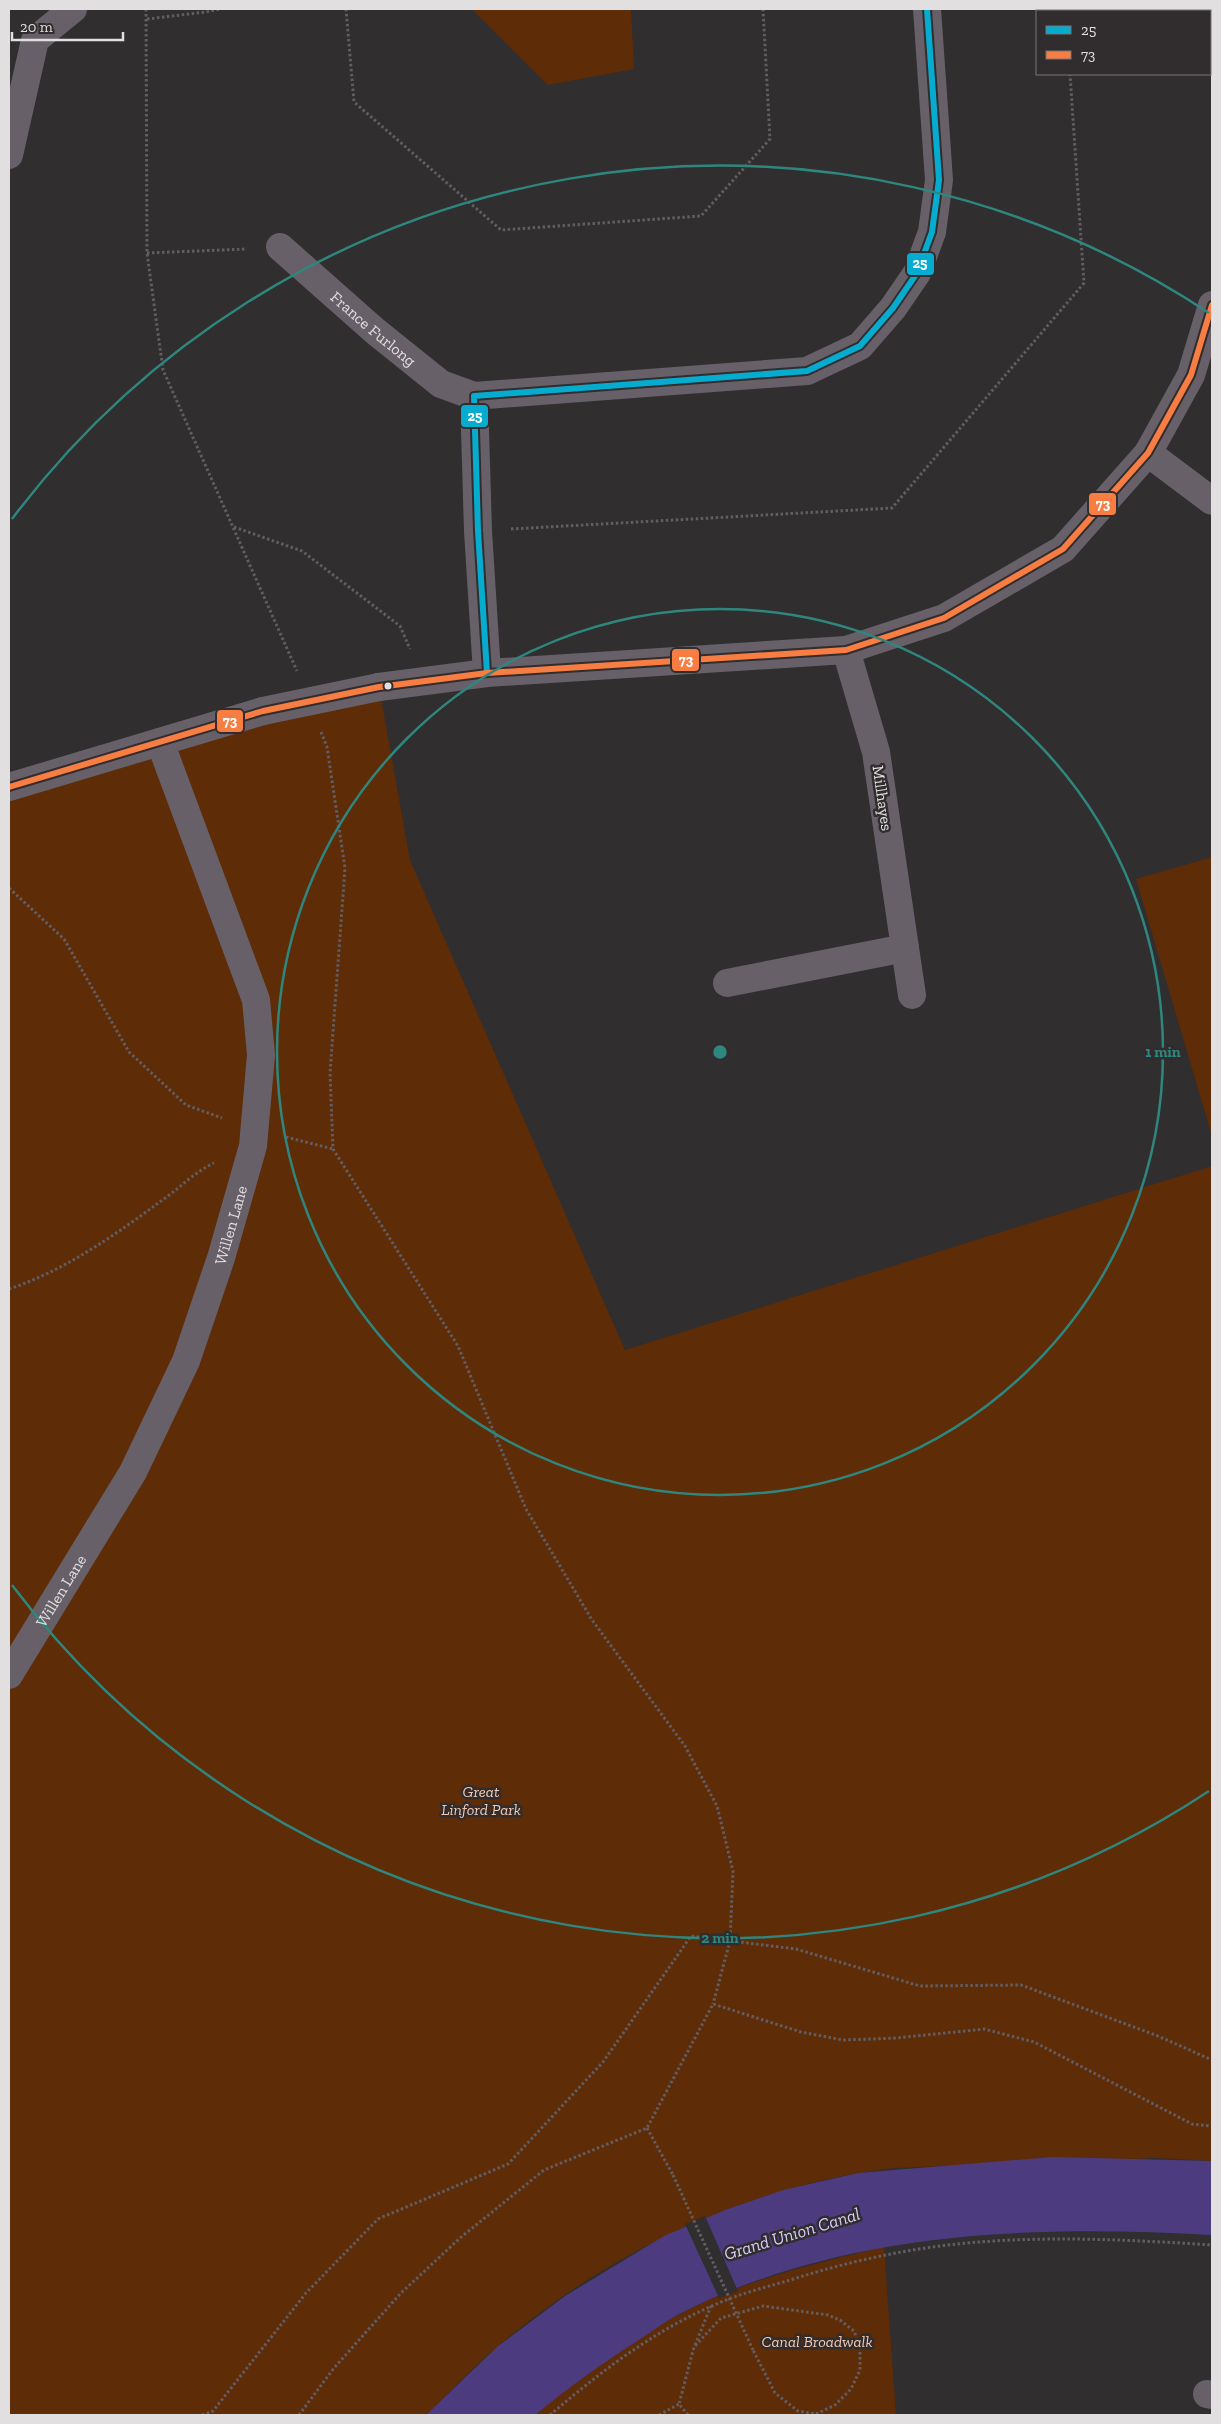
<svg xmlns="http://www.w3.org/2000/svg" width="1221" height="2424" viewBox="0 0 1221 2424" font-family="'Zilla Slab',serif">
<style>
.green{fill:#5e2c06}
.water{fill:#4d3b80}
.pier{fill:#302e2f}
.lines{fill:none;stroke-linecap:round;stroke-linejoin:round}
.path{stroke:#625d62;stroke-width:3;stroke-dasharray:2.5 2.5;stroke-linecap:butt}
.street{stroke:#676068;stroke-width:28}
.path-bridge{stroke:#625d62;stroke-width:3;stroke-dasharray:2.5 2.5;stroke-linecap:butt}
.street-bridge{stroke:#676068;stroke-width:28}
.bus-1-casing{stroke:#312d2e;stroke-width:10}
.bus-2-casing{stroke:#312d2e;stroke-width:10}
.bus-1{stroke:#06acd0;stroke-width:6}
.bus-2{stroke:#f77d43;stroke-width:6}
.ring{fill:none;stroke:#2f867f;stroke-width:2.5}
.bus-dot{fill:#e2dfe0;stroke:#312d2e;stroke-width:2}
.labels{text-anchor:middle;stroke-width:5;stroke-linejoin:round;paint-order:stroke}
.street-label{font-size:16px;fill:#e2dfe0;stroke:#312d2e}
.park-label{font-size:16px;font-style:italic;fill:#f5c9b0;stroke:#312d2e}
.water-label{font-size:18px;font-style:italic;fill:#d5cefa;stroke:#312d2e}
.centre{fill:#2f867f;stroke:#312d2e;stroke-width:2.5}
.ring-label{font-size:15px;text-anchor:middle;font-weight:bold;fill:#2f867f;stroke:#312d2e;stroke-width:5;stroke-linejoin:round;paint-order:stroke}
.line-badge{stroke:#312d2e;stroke-width:2}
.badge-label{font-size:14px;text-anchor:middle;font-weight:bold;fill:#fff}
</style>
<rect width="100%" height="100%" fill="#302e2f"/>
<g class="green">
<path d="M472,9H631L634,69L548,85Z"/>
<path d="M379,687L410,860L625,1350L1212,1166V2161L1157,2158L894,2168C748,2185 608,2252 497,2347C472,2368 449,2393 426,2415H9V787Z"/>
<path d="M1212,857V1136L1136,879Z"/>
<path d="M884,2247L896,2415H535C582,2375 649,2326 706,2301C763,2276 824,2261 884,2247Z"/>
</g>
<path class="water" d="M1053,2157L1212,2161V2235C1034,2225 846,2230 683,2312C669,2319 655,2329 642,2338C604,2362 569,2387 535,2415H426L497,2347L565,2296L664,2236L725,2210L783,2190L858,2173Z"/>
<path class="pier" d="M705,2216L738,2291L719,2298L685,2224Z"/>
<g class="lines">
<g class="path">
<path d="M146,9L147,253L163,370L297,671"/>
<path d="M346,9L354,102L501,230L701,216L770,139L763,9"/>
<path d="M1066,9V11"/>
<path d="M147,19L206,12L220,9"/>
<path d="M147,253L247,249"/>
<path d="M234,527L302,551L400,626L410,649"/>
<path d="M511,529L892,508L1084,283L1070,74"/>
<path d="M321,732L327,747L345,868L330,1073L333,1149L458,1346L526,1509L592,1620L685,1746L717,1806L733,1871L730,1941L713,2004"/>
<path d="M9,888L64,939L129,1052L186,1105L222,1118"/>
<path d="M286,1137L333,1149"/>
<path d="M9,1289C64,1271 115,1235 161,1201C179,1189 194,1172 214,1163"/>
<path d="M647,2128L673,2175"/>
<path d="M695,2345L711,2306"/>
<path d="M202,2415L213,2411L306,2293L378,2219L508,2164L603,2062L691,1936L796,1949L920,1986L1021,1985L1158,2036L1212,2060"/>
<path d="M299,2415L334,2368L401,2293L460,2238L544,2170L647,2128L713,2004L801,2032L843,2040L897,2038L984,2029L1034,2042L1192,2124L1212,2126"/>
<path d="M550,2415C599,2373 652,2332 712,2306C736,2295 762,2288 787,2281C849,2261 913,2247 979,2242C1056,2236 1135,2240 1212,2245"/>
<path d="M659,2415L679,2404"/>
<path d="M688,2415L679,2404L694,2347L721,2318L763,2306L828,2315L840,2320L854,2331L860,2348V2370L851,2389L835,2405L816,2414L798,2411L775,2393L753,2350"/>
</g>
<g class="street">
<path d="M1210,9L1212,42"/>
<path d="M9,155L35,40L73,9"/>
<path id="s1" d="M280,247L375,331L441,384L474,396"/>
<path d="M1148,453L1212,501"/>
<path d="M487,673L478,531L474,396L807,371L860,346L893,308L917,273L932,232L939,180L927,9"/>
<path d="M379,687L487,673L846,650L944,618L1063,549L1148,453L1191,375L1212,305"/>
<path d="M9,787L263,711"/>
<path d="M905,948L912,995"/>
<path d="M727,983L905,948L876,752L846,650"/>
<path id="s2" d="M9,1675L133,1472L186,1361L221,1258L253,1146L261,1055L256,1000L160,742"/>
<path d="M1207,2394L1212,2395"/>
</g>
<path class="path-bridge" d="M673,2175L753,2350"/>
<path class="street-bridge" d="M263,711L379,687"/>
<g class="bus-1-casing">
<path id="bus-1" d="M487,673L478,531L474,396L807,371L860,346L893,308L917,273L932,232L939,180L927,9"/>
</g>
<g class="bus-2-casing">
<path id="bus-2" d="M9,787L263,711L379,687L487,673L846,650L944,618L1063,549L1148,453L1191,375L1212,305"/>
</g>
<use href="#bus-1" class="bus-1"/>
<use href="#bus-2" class="bus-2"/>
</g>
<g class="ring">
<circle cx="720" cy="1052" r="443"/>
<path d="M1209 1791A886 886 0 0 1 12 1585M12 519A886 886 0 0 1 1209 313"/>
</g>
<circle class="bus-dot" cx="388" cy="686" r="4.5"/>
<g class="labels">
<g class="street-label">
<text dy="6" stroke="none"><textPath href="#s1" startOffset="124">France Furlong</textPath></text>
<text transform="translate(883 798) rotate(82)" y="6">Millhayes</text>
<text dy="6" stroke="none"><textPath href="#s2" startOffset="504">Willen Lane</textPath></text>
<text dy="6" stroke="none"><textPath href="#s2" startOffset="99">Willen Lane</textPath></text>
</g>
<g class="park-label">
<text x="481" y="1797">Great<tspan x="481" dy="18">Linford Park</tspan></text>
<text x="817" y="2347">Canal Broadwalk</text>
</g>
<g class="water-label">
<text transform="translate(792 2234) rotate(-17)" y="6">Grand Union Canal</text>
</g>
</g>
<circle cx="720" cy="1052" r="8" class="centre"/>
<g class="ring-label">
<text x="1163" y="1057">1 min</text>
<text x="720" y="1943">2 min</text>
</g>
<g class="line-badge">
<rect x="906" y="252" width="29" height="24" rx="5" fill="#06acd0"/>
<rect x="460" y="404" width="29" height="24" rx="5" fill="#06acd0"/>
<rect x="1088" y="492" width="29" height="24" rx="5" fill="#f77d43"/>
<rect x="671" y="648" width="29" height="24" rx="5" fill="#f77d43"/>
<rect x="216" y="709" width="28" height="24" rx="5" fill="#f77d43"/>
</g>
<g class="badge-label">
<text x="920" y="268">25</text>
<text x="475" y="421">25</text>
<text x="1103" y="509">73</text>
<text x="686" y="665">73</text>
<text x="230" y="726">73</text>
</g>
<rect width="1221" height="2424" fill="none" stroke="#e2dfe0" stroke-width="20"/>
<rect x="1036" y="10" width="175" height="65" fill="#312d2e" stroke="#787475"/>
<rect x="1046" y="26" width="25" height="8" fill="#06acd0" stroke="#787475"/>
<text x="1081" y="35" font-size="15" fill="#e2dfe0">25</text>
<rect x="1046" y="51" width="25" height="8" fill="#f77d43" stroke="#787475"/>
<text x="1081" y="60" font-size="15" fill="#e2dfe0">73</text>
<path d="M12 32v8h111v-8" fill="none" stroke="#e2dfe0" stroke-width="2.5"/>
<text x="20" y="32" font-size="15" fill="#e2dfe0" stroke="#312d2e" stroke-width="4" paint-order="stroke">20 m</text>
</svg>
